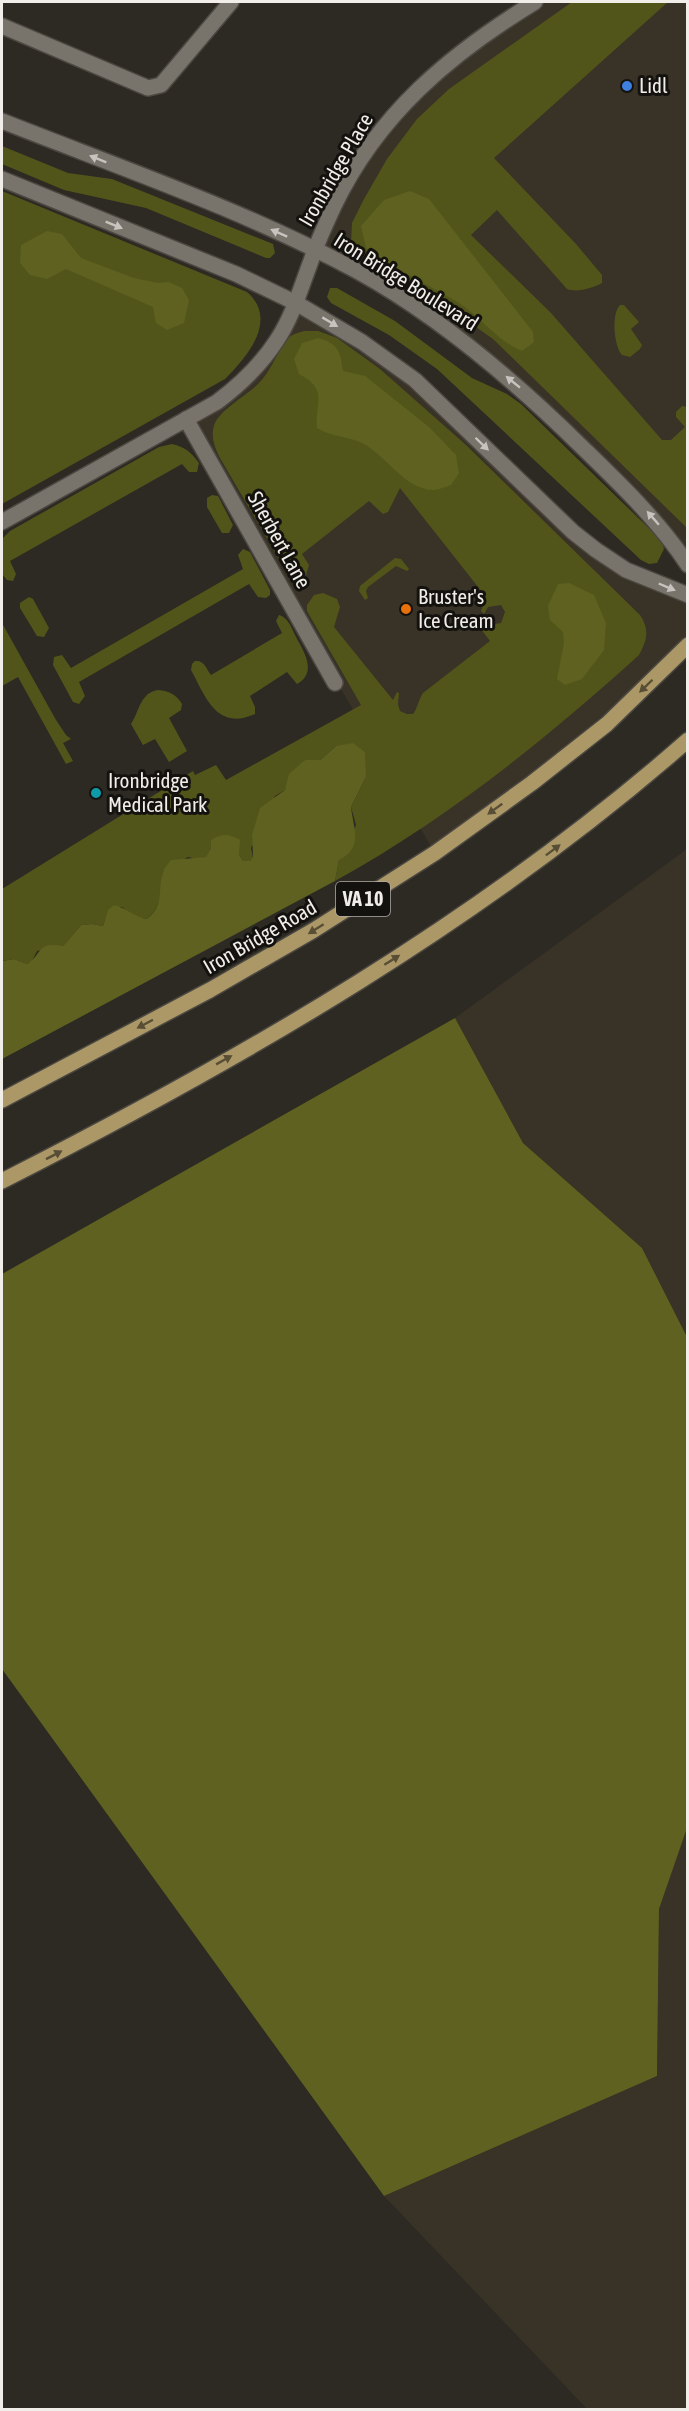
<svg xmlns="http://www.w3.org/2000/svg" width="689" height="2411" viewBox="0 0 689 2411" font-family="'Asap Condensed',sans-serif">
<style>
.built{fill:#393226}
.green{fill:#52551a}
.forest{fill:#5e611f}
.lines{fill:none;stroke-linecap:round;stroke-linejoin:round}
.minor-casing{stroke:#4b4741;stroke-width:18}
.tertiary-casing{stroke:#4b4741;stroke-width:18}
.primary-casing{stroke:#4b4741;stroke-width:18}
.minor{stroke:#78736b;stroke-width:15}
.tertiary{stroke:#78736b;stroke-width:15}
.primary{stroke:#ab9866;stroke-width:15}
.oneway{fill:#c7c3be}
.oneway2{fill:#584e36}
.shop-dot{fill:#3f7fe0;stroke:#14120f;stroke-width:2}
.food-dot{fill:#e8710a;stroke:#14120f;stroke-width:2}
.culture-dot{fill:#0f9aa8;stroke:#14120f;stroke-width:2}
.labels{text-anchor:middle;stroke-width:6;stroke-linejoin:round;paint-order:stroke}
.shield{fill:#14120f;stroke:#afaca8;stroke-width:1.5}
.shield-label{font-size:20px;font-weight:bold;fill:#f1eeea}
.poi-label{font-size:21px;fill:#f1eeea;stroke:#14120f;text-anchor:start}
.street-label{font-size:21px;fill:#f1eeea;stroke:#14120f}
</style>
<rect width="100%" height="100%" fill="#2d2923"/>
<g class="built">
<path d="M534,2H687V561L528,391L317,249L338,203L391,119Z"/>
<path d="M297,304L415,381L573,532L687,596V644L607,723L434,852L187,419L240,385Z"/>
<path d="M687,849V1337L642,1248L523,1143L455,1018Z"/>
<path d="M687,1825V2409H587L384,2196L657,2076L659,1909Z"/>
</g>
<g class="green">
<path d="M572,2H668L494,158L576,244L602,275V283C593,288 577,293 567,289L497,210L471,235L551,313L662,440H671L685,427L676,417V412L682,406L687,407V528L493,339L433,297L369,263L358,255L351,244L352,223L364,199L387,159L417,119L449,89Z"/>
<path d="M2,146L68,173L112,179L273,244L275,253L270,258H266L146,208L64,190L2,164Z"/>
<path d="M2,191L247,292C279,320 247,357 225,379L2,504Z"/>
<path d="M330,288H337L395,321L472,378L507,394L521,404L662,541L664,549L657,563L649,564L641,560L437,369L389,335L331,303L327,297Z"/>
<path d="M620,305H624L639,322L631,329L642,345L640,349L630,357L622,355C614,346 611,314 620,305Z"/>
<path d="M304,331H318L337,338L380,369L466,445L640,615C650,630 647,640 639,655C545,740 447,819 335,881L339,860L356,825L351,807L366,777L336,746L320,760H305L285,790L275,796L251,848L253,858L250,861H243L239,854L211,848L207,857L197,859L188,857L163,871C162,890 162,906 147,919L135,917L122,907L108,911L103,926L92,924L81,925L63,946L37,951L32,961L27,964L14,959L2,961V889L193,771L195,775L216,765L226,780L361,705L307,611V605L314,595L323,593L337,599L340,607L334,627L393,700L397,692L399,693L398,704L400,711L407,714H413C418,708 418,700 423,693L490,641L481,629L485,622L488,625L501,623L505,612L501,605L488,607L484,614L481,611L486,597L400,488L388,512L383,514L369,501L302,554L309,565L306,575L295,580L289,576L220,458C214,446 210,435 215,423C222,408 248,395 260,382C271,371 282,342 291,336C294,334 300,332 304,331Z"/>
<path d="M172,444C185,447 191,452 199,463L197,472H189L182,464L10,561L16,574L13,581L7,580L2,574V539L10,531L159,447Z"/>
<path d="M212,495L218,496L233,525L229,533H222L207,507V498Z"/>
<path d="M243,549L250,552L270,590V595L266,598L258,597L249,584L79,682L85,696L79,704L73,702L53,665L54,657L62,655L71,668L243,569L238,555Z"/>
<path d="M395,558L401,559L409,569L407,571L396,566L368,587L366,591L368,598L365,600L359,591L360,586Z"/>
<path d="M29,597L33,599L49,628L44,637L37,636L20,608V603Z"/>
<path d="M279,615C288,617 292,629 296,637C305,653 317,673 297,684L287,672L250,696L255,707V714C217,731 206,698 191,670L192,664L195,661C205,660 206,669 211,675L282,633L276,621Z"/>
<path d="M2,623L56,720L66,735L71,739L63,743L73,761L66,764L18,677L2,686Z"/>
<path d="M158,690C169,691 176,694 182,704L181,710L169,718L187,751L169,762L155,739L143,745L131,724C140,710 140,693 158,690Z"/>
</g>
<g class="forest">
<path d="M410,191L429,199L533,332L534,342L522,351C497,341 481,317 459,303C428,284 394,270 366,248L361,226L384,200Z"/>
<path d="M47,231L62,234L81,258L134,278L158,283L169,282L182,288L189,300L184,323L167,330L156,323L153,307L66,269L47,279L30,275L20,263L21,245Z"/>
<path d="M318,338C339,344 340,351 343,371L365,376L429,427L456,455L459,473L451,485C445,487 438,490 433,490C403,489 385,453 360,442C345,436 329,436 317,428C315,401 329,390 299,374L294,359L302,343Z"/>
<path d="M569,583L594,595L606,623L604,650L582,679L565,685L557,679L564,643L563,632L550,620L548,606L558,584Z"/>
<path d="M353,743L365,752L366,777L351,807C353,827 364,848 339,860L335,881L2,1059V961L14,959L27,964C43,954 36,941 63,946L81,925L92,924L103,926L108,910L114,905C127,908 134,917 147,919C165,904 157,892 163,872C164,868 169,863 171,860L206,857L211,848V840C222,833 229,834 240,840L239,854L243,861H250L253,857L252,835L260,808L285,790L289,774L305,760H320L336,746Z"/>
<path d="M455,1018L523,1143L642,1248L687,1337L688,1825L659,1909L657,2076L384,2196L2,1669V1274Z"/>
</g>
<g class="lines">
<g class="minor-casing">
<g id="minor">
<path d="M2,26L148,88L161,85L231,2"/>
<path d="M186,419L335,683"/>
<path d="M2,522L217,402C241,384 261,365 277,340C293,316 301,287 311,261C317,242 326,224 334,206C378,114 450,54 535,2"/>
</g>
</g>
<g class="tertiary-casing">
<g id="tertiary">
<path d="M2,121C121,168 244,210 357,271C439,316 516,382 582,447C620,484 658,520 688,565"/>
<path d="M2,179L236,274L296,303L362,342L415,380L573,532L596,550L626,570L688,595"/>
</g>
</g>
<g class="primary-casing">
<g id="primary">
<path d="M2,1100L210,990L314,930L435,853L532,783L607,724L688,645"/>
<path d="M2,1181C244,1058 483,920 688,740"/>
</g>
</g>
<use href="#minor" class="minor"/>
<use href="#tertiary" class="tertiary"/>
<use href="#primary" class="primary"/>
</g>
<defs><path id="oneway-solid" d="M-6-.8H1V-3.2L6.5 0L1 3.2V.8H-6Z" transform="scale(1.5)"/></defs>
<g class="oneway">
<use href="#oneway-solid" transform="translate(98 159) rotate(-158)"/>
<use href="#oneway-solid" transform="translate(114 225) rotate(22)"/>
<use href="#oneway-solid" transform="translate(279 233) rotate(-156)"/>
<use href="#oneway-solid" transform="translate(330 322) rotate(31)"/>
<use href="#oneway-solid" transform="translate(513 382) rotate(-141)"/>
<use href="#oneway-solid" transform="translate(482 444) rotate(44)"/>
<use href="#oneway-solid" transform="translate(653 518) rotate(-131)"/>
<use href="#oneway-solid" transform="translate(667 587) rotate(23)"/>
</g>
<g class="oneway2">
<use href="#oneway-solid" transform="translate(646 686) rotate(136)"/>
<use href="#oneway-solid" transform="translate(495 809) rotate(144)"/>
<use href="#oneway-solid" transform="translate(553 850) rotate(-37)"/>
<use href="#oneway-solid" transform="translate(316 929) rotate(148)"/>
<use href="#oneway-solid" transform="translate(392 960) rotate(-32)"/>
<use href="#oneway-solid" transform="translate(145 1024) rotate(152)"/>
<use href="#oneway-solid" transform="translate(224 1060) rotate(-29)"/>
<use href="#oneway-solid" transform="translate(54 1155) rotate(-27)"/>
</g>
<circle class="shop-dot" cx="627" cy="86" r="6"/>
<circle class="food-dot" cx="406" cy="609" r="6"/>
<circle class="culture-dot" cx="96" cy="793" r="6"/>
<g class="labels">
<rect class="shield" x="336" y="882" width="54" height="34" rx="4.5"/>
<g class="shield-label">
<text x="363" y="906">VA 10</text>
</g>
<g class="poi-label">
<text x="639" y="93">Lidl</text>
<text x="418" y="604">Bruster's<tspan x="418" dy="24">Ice Cream</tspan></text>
<text x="108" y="788">Ironbridge<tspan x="108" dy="24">Medical Park</tspan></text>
</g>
<g class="street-label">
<text transform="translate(336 170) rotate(-60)" y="7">Ironbridge Place</text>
<text transform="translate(406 282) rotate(32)" y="7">Iron Bridge Boulevard</text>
<text transform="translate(279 540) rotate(61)" y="7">Sherbert Lane</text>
<text transform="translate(260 937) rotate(-30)" y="7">Iron Bridge Road</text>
</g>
</g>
<rect width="689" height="2411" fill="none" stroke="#f1eeea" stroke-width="6"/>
</svg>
